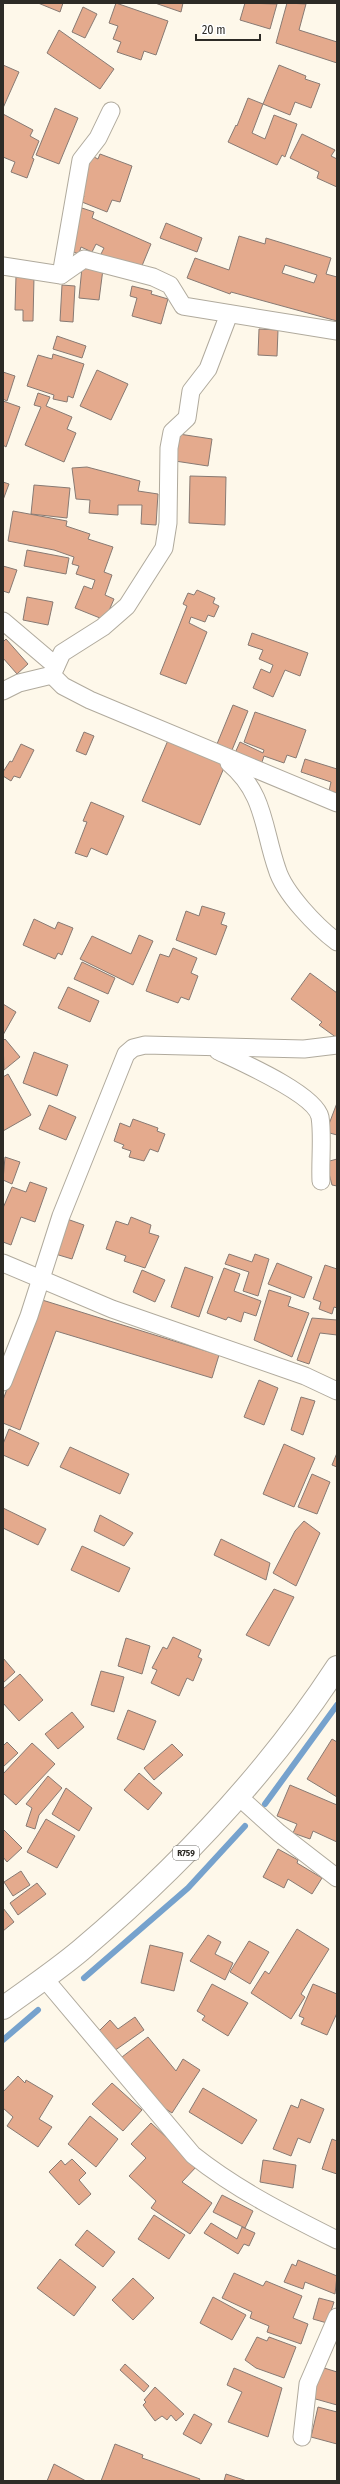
<svg xmlns="http://www.w3.org/2000/svg" width="340" height="2484" viewBox="0 0 340 2484" font-family="'Fira Sans Condensed',sans-serif">
<style>
.lines{fill:none;stroke-linecap:round;stroke-linejoin:round}
.stream{stroke:#76a2cd;stroke-width:6}
.building{fill:#e4aa8d;stroke:#887a73;fill-rule:evenodd}
.street-casing{stroke:#b0aa9d;stroke-width:19}
.primary-casing{stroke:#b0aa9d;stroke-width:24}
.street{stroke:#fff;stroke-width:17}
.primary{stroke:#fff;stroke-width:22}
.labels{text-anchor:middle;stroke-width:4;stroke-linejoin:round;paint-order:stroke}
.shield{fill:#fff;stroke:#6c6b67;stroke-width:1}
.shield-label{font-size:9px;font-weight:bold;fill:#2d2b26}
</style>
<rect width="100%" height="100%" fill="#fef8ea"/>
<g class="lines">
<g class="stream">
<path d="M265,1804L337,1705"/>
<path d="M84,1978L188,1888L245,1826"/>
<path d="M3,2040L38,2010"/>
</g>
</g>
<g class="building">
<path d="M38,3H63L60,12Z"/>
<path d="M116,3L168,21L156,55L144,51L141,60L117,52L121,42L113,39L118,26L109,23Z"/>
<path d="M155,3H183L181,12Z"/>
<path d="M245,3L277,4L270,29L240,20Z"/>
<path d="M287,3L306,4L299,30L337,42V63L276,43Z"/>
<path d="M83,7L97,14L85,38L72,32Z"/>
<path d="M59,30L114,69L100,89L47,53Z"/>
<path d="M3,65L19,72L3,108Z"/>
<path d="M279,65L306,76L305,79L320,84L311,108L295,102L290,115L263,104Z"/>
<path d="M248,98L263,104L252,133L265,139L274,115L297,124L285,157L282,155L277,165L228,142L236,125L237,126Z"/>
<path d="M55,108L78,118L59,164L36,155Z"/>
<path d="M3,114L33,130L30,136L39,141L32,158L34,159L27,178L11,172L15,162L3,157Z"/>
<path d="M302,134L335,150L331,156L337,159V187L317,178L319,172L290,158Z"/>
<path d="M100,154L132,166L120,202L112,200L107,212L82,202L84,196L77,193L92,156L98,159Z"/>
<path d="M82,208L94,212L92,218L151,244L139,273L100,256L104,248L96,244L92,252L81,247L79,254L68,250Z"/>
<path d="M166,223L202,238L197,252L160,238Z"/>
<path d="M239,236L265,244L266,238L331,258L326,274L337,277V321L231,292L230,294L187,278L195,258L229,270ZM285,265L317,275L314,283L282,273Z"/>
<path d="M82,267L103,269L99,300L79,298Z"/>
<path d="M16,276L34,277L33,321H23V310H15Z"/>
<path d="M62,285L75,286L73,322L60,321Z"/>
<path d="M132,286L152,291L151,294L168,299L161,324L132,316L137,298L130,296Z"/>
<path d="M259,329L278,330L277,356L258,355Z"/>
<path d="M57,336L86,346L82,358L53,349Z"/>
<path d="M53,354L84,364L73,398L68,396L67,402L53,399L54,395L27,386L38,355L52,359Z"/>
<path d="M97,370L128,384L111,420L80,406Z"/>
<path d="M3,372L15,376L7,401L3,399Z"/>
<path d="M38,393L50,397L46,406L72,417L67,429L76,433L64,462L25,445L41,407L34,405Z"/>
<path d="M3,401L20,407L6,447L3,445Z"/>
<path d="M179,434L212,439L208,466L175,461Z"/>
<path d="M87,467L140,481L138,491L158,494L156,525L141,524L142,505H118V515L89,513L90,500L76,499L72,468Z"/>
<path d="M190,476L226,477L225,525L189,523Z"/>
<path d="M3,482L9,484L3,500Z"/>
<path d="M34,485L70,488L67,518L31,514Z"/>
<path d="M13,511L67,521L66,526L90,534L88,539L113,547L104,572L112,575L105,595L114,599L105,620L75,608L84,586L92,589L95,580L76,574L79,566L72,564L74,557L54,550L8,541Z"/>
<path d="M27,550L69,558L66,574L24,566Z"/>
<path d="M3,566L17,570L9,593L3,591Z"/>
<path d="M197,590L215,598L213,603L219,606L214,617L208,615L205,622L191,617L189,623L207,632L186,684L160,674L187,606L183,604L188,593L194,595Z"/>
<path d="M27,597L53,602L48,625L23,620Z"/>
<path d="M252,633L308,653L300,676L285,670L273,697L253,688L261,669L270,673L273,665L259,659L263,650L248,645Z"/>
<path d="M6,639L28,664L17,674L3,658V642Z"/>
<path d="M233,705L248,711L232,750L217,744Z"/>
<path d="M255,712L306,730L296,758L287,755L284,763L264,756L261,765L235,753L240,742L263,753L264,750L244,742Z"/>
<path d="M84,732L94,736L86,755L76,751Z"/>
<path d="M169,738L226,763L200,825L142,801Z"/>
<path d="M21,744L34,750L20,778L14,776L11,781L3,776V772L10,761L12,762Z"/>
<path d="M305,759L337,769V793L329,791L331,782L301,772Z"/>
<path d="M91,802L124,816L107,855L91,848L87,857L75,853L87,822L83,821Z"/>
<path d="M202,906L225,913L221,924L227,926L216,955L176,940L186,911L199,916Z"/>
<path d="M34,919L55,929L58,922L73,928L62,955L58,953L55,959L23,945Z"/>
<path d="M139,935L153,941L133,985L80,959L92,936L131,954Z"/>
<path d="M173,948L197,958L191,973L198,976L189,1000L181,997L178,1003L146,991L160,954L169,957Z"/>
<path d="M82,962L115,978L108,994L74,979Z"/>
<path d="M310,973L337,993V1038L319,1025L322,1022L291,999Z"/>
<path d="M68,987L99,1001L90,1022L58,1008Z"/>
<path d="M3,1004L16,1012L3,1035Z"/>
<path d="M5,1039L20,1057L4,1070L3,1041Z"/>
<path d="M34,1052L68,1065L57,1096L23,1083Z"/>
<path d="M8,1074L31,1115L3,1131V1077Z"/>
<path d="M337,1103V1135L326,1132Z"/>
<path d="M49,1105L76,1117L66,1140L39,1129Z"/>
<path d="M133,1119L158,1128L157,1131L165,1134L158,1152L150,1149L144,1161L129,1157L131,1151L122,1148L124,1145L114,1141L120,1123L130,1127Z"/>
<path d="M5,1157L20,1162L12,1184L3,1180Z"/>
<path d="M337,1159V1186L332,1185L326,1162Z"/>
<path d="M30,1182L47,1188L35,1222L21,1217L11,1245L3,1242V1208L12,1187L26,1192Z"/>
<path d="M131,1217L151,1225L149,1233L159,1236L145,1268L124,1261L126,1256L106,1249L116,1221L128,1225Z"/>
<path d="M64,1218L84,1225L72,1259L52,1253Z"/>
<path d="M229,1254L252,1262L255,1254L269,1259L258,1296L243,1291L249,1272L225,1264Z"/>
<path d="M277,1263L312,1277L304,1298L268,1284Z"/>
<path d="M325,1265L337,1269V1308L334,1307L332,1314L319,1309L321,1302L313,1299Z"/>
<path d="M185,1267L213,1277L199,1317L171,1307Z"/>
<path d="M224,1268L240,1274L234,1291L261,1301L256,1316L244,1312L241,1322L228,1317L226,1320L207,1313Z"/>
<path d="M142,1270L165,1280L155,1302L133,1292Z"/>
<path d="M269,1290L291,1297L288,1306L309,1313L292,1357L254,1340Z"/>
<path d="M39,1299L219,1355L212,1378L56,1331L20,1430L3,1423V1400Z"/>
<path d="M312,1318L337,1320V1335L320,1333L309,1364L297,1360Z"/>
<path d="M259,1380L278,1388L264,1425L244,1417Z"/>
<path d="M301,1397L315,1401L303,1435L291,1430Z"/>
<path d="M9,1429L39,1443L28,1466L3,1455V1444Z"/>
<path d="M284,1444L315,1458L294,1507L263,1494Z"/>
<path d="M70,1447L129,1474L120,1494L60,1467Z"/>
<path d="M337,1453V1467L332,1465Z"/>
<path d="M312,1474L330,1482L317,1514L298,1507Z"/>
<path d="M3,1508L46,1529L38,1545L3,1528Z"/>
<path d="M100,1515L133,1533L124,1546L94,1531Z"/>
<path d="M304,1521L320,1533L296,1586L273,1573L295,1531Z"/>
<path d="M221,1539L270,1563L266,1580L214,1555Z"/>
<path d="M82,1546L130,1568L119,1592L71,1570Z"/>
<path d="M274,1589L294,1597L269,1646L246,1635Z"/>
<path d="M173,1637L201,1650L198,1657L202,1659L193,1681L187,1678L179,1696L151,1683L157,1670L152,1668L163,1647L167,1649Z"/>
<path d="M126,1638L150,1646L142,1674L118,1666Z"/>
<path d="M3,1658L15,1672L3,1683Z"/>
<path d="M101,1671L124,1677L114,1712L91,1705Z"/>
<path d="M20,1674L43,1700L19,1721L3,1703V1689Z"/>
<path d="M128,1710L156,1721L144,1750L117,1739Z"/>
<path d="M72,1712L84,1727L58,1749L45,1734Z"/>
<path d="M332,1739L337,1742V1797L307,1779Z"/>
<path d="M7,1742L18,1753L3,1767V1746Z"/>
<path d="M32,1743L55,1764L16,1805L3,1793V1774Z"/>
<path d="M172,1744L183,1755L154,1780L144,1768Z"/>
<path d="M139,1773L162,1793L148,1810L124,1790Z"/>
<path d="M48,1776L62,1788L39,1815L35,1829L26,1826L32,1808L26,1804Z"/>
<path d="M290,1785L337,1805V1842L313,1831L310,1839L293,1833L297,1824L277,1816Z"/>
<path d="M66,1788L92,1808L79,1831L52,1814Z"/>
<path d="M46,1819L75,1836L57,1868L27,1852Z"/>
<path d="M3,1829L22,1848L7,1862L3,1857Z"/>
<path d="M278,1849L298,1860L297,1863L322,1878L312,1894L288,1879L284,1888L263,1877Z"/>
<path d="M21,1871L30,1885L13,1896L4,1882Z"/>
<path d="M37,1883L46,1894L18,1915L10,1903Z"/>
<path d="M3,1908L14,1922L3,1931Z"/>
<path d="M297,1929L329,1949L301,1994L305,1997L291,2019L251,1993L265,1971L269,1974Z"/>
<path d="M208,1935L221,1942L215,1954L233,1963L225,1980L190,1961Z"/>
<path d="M249,1941L269,1952L250,1984L230,1972Z"/>
<path d="M150,1945L183,1953L174,1991L141,1983Z"/>
<path d="M212,1984L248,2003L228,2036L202,2020L205,2016L197,2011Z"/>
<path d="M313,1984L337,1994V2013L327,2035L301,2024L304,2018L299,2016Z"/>
<path d="M135,2017L144,2030L114,2051L96,2034L110,2020L118,2029Z"/>
<path d="M148,2037L176,2071L183,2059L200,2070L172,2113L155,2102L122,2057Z"/>
<path d="M18,2076L25,2083L26,2080L53,2096L39,2119L52,2127L38,2147L7,2126L13,2117L3,2108V2092Z"/>
<path d="M112,2083L142,2110L123,2131L92,2104Z"/>
<path d="M203,2088L257,2120L242,2144L189,2112Z"/>
<path d="M301,2099L324,2109L310,2143L298,2138L291,2156L273,2149L291,2105L298,2108Z"/>
<path d="M90,2116L118,2139L96,2167L68,2144Z"/>
<path d="M151,2123L197,2166L182,2182L212,2203L190,2234L151,2208L156,2201L129,2176L146,2158L131,2144Z"/>
<path d="M332,2139L337,2141V2174L322,2169Z"/>
<path d="M72,2159L86,2173L79,2180L91,2194L79,2205L49,2172L61,2160L65,2165Z"/>
<path d="M263,2160L296,2165L293,2188L260,2182Z"/>
<path d="M222,2195L253,2211L245,2228L213,2212Z"/>
<path d="M154,2215L185,2235L169,2259L138,2239Z"/>
<path d="M211,2223L237,2239L242,2227L255,2233L249,2246L244,2244L238,2254L204,2233Z"/>
<path d="M87,2230L115,2252L103,2267L75,2245Z"/>
<path d="M60,2259L96,2287L74,2316L37,2288Z"/>
<path d="M298,2260L337,2276L335,2294L305,2282L303,2289L284,2282L292,2264L296,2266Z"/>
<path d="M234,2273L263,2286L266,2281L302,2296L293,2318L308,2324L301,2344L267,2332L269,2326L250,2318L252,2312L222,2298Z"/>
<path d="M133,2278L154,2298L133,2320L112,2300Z"/>
<path d="M213,2297L246,2315L232,2340L200,2323Z"/>
<path d="M319,2298L334,2302L327,2323L313,2319Z"/>
<path d="M257,2337L267,2341L269,2337L296,2347L284,2378L256,2368L245,2360Z"/>
<path d="M125,2364L149,2386L144,2392L120,2370Z"/>
<path d="M321,2367L337,2372V2405L312,2398Z"/>
<path d="M234,2368L282,2388L268,2437L228,2422L242,2392L227,2385Z"/>
<path d="M155,2387L184,2414L176,2421L171,2415L167,2420L162,2416L155,2421L143,2405L146,2402L144,2400Z"/>
<path d="M318,2407L337,2412V2444L311,2437Z"/>
<path d="M194,2414L212,2424L201,2444L183,2434Z"/>
<path d="M115,2444L143,2455L142,2458L148,2460L200,2479L199,2481H101Z"/>
<path d="M54,2464L86,2481H47Z"/>
<path d="M226,2474L247,2481H224Z"/>
</g>
<g class="lines">
<g class="street-casing">
<g id="street">
<path d="M3,266L61,275L84,259L153,277L170,285L183,306L337,331"/>
<path d="M61,275L81,160L98,138L111,111"/>
<path d="M229,314L208,369L191,391L187,418L172,432L169,448L168,523L164,548L127,606L103,627L62,653L52,675L63,686L90,700L337,803"/>
<path d="M3,621L56,666"/>
<path d="M3,691L19,683L52,675"/>
<path d="M229,763C265,793 263,829 277,869C284,893 317,927 337,942"/>
<path d="M218,1051C239,1061 315,1094 320,1117C323,1135 320,1162 321,1181"/>
<path d="M3,1263L112,1309L305,1376L337,1391"/>
<path d="M3,1382L29,1316L61,1216L126,1054L133,1048L145,1045L304,1049L337,1045"/>
<path d="M239,1797L279,1833L337,1878"/>
<path d="M44,1978L193,2155C237,2190 287,2215 337,2240"/>
<path d="M302,2437L308,2384L337,2317"/>
</g>
</g>
<g class="primary-casing">
<path id="primary" d="M3,2008C29,1989 56,1971 81,1950C179,1867 267,1774 337,1667"/>
</g>
<use href="#street" class="street"/>
<use href="#primary" class="primary"/>
</g>
<g class="labels">
<rect class="shield" x="173" y="1846" width="26" height="14" rx="3"/>
<g class="shield-label">
<text x="186" y="1856">R759</text>
</g>
</g>
<rect width="340" height="2484" fill="none" stroke="#2d2b26" stroke-width="8"/>
<path d="M196 34v6h64v-6" fill="none" stroke="#2d2b26" stroke-width="2"/>
<text x="202" y="34" font-size="12" fill="#2d2b26" stroke="#ffffff" stroke-width="3" paint-order="stroke">20 m</text>
</svg>
